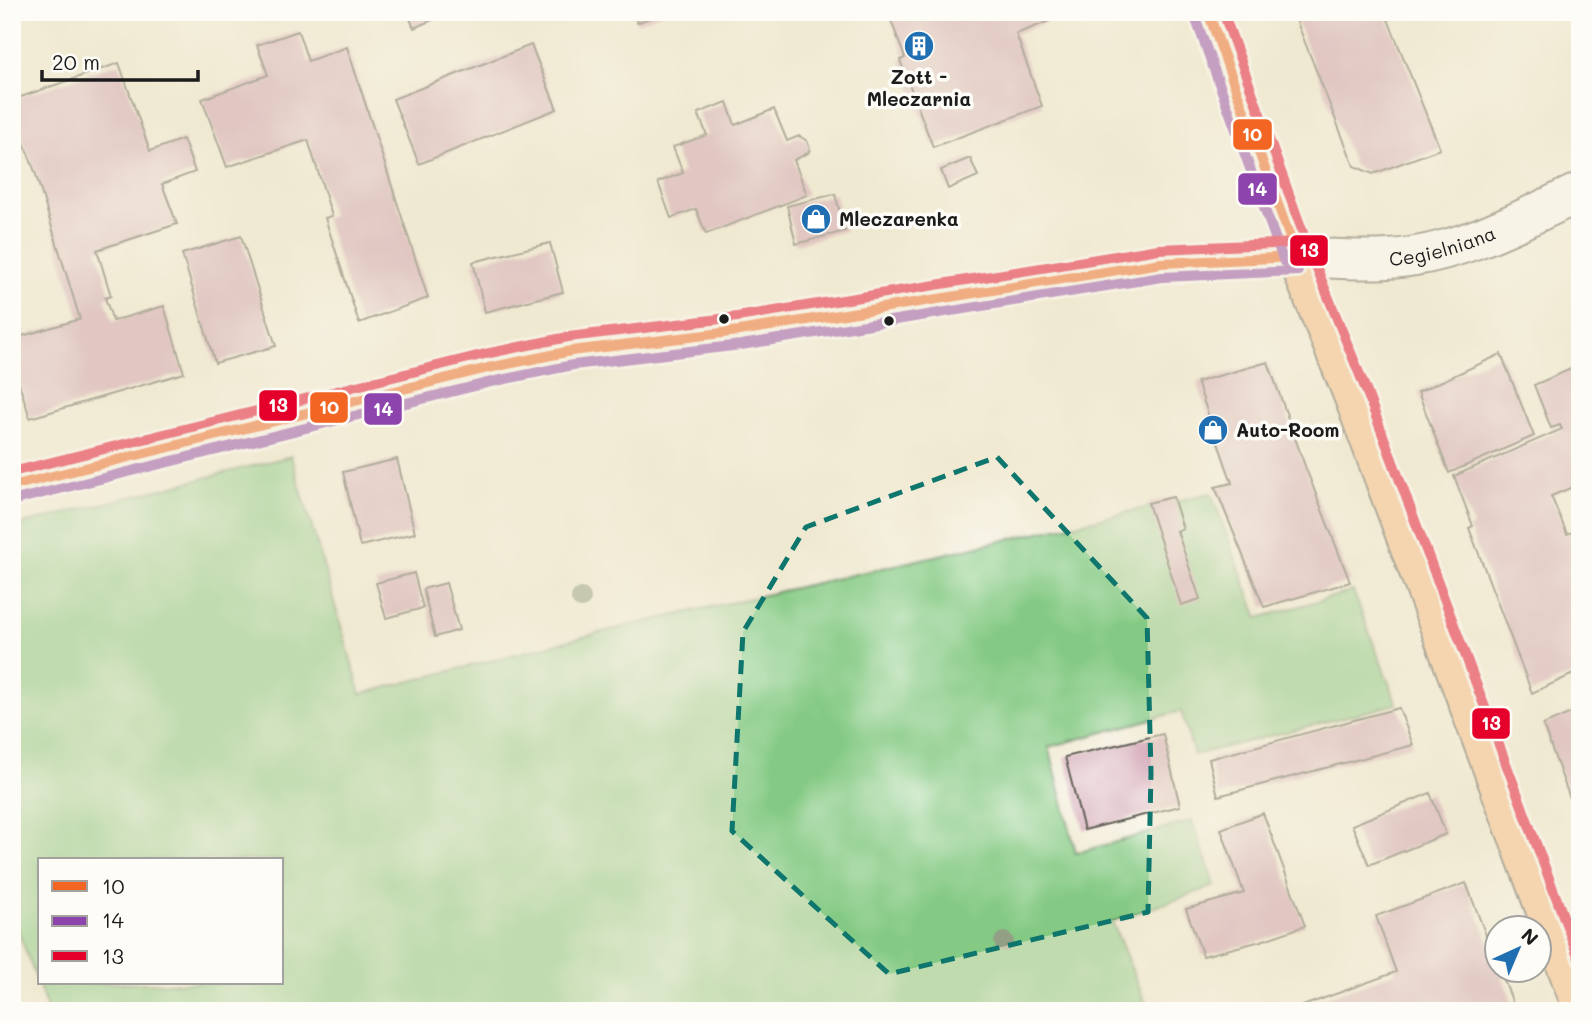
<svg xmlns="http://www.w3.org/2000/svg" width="1592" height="1023" viewBox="0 0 1592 1023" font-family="Mali,sans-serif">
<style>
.green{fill:#85ca84;stroke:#507350;stroke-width:2;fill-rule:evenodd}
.building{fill:#ce9caf}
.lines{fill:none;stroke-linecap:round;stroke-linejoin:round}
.street-casing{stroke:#66645b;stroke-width:42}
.secondary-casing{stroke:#66645b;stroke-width:42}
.primary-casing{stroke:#66645b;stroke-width:42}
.street{stroke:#fff;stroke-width:38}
.secondary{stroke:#fce5cf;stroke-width:38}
.primary{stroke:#f8bd88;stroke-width:38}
.bus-1-casing{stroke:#fdfcf7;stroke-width:16}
.bus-2-casing{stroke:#fdfcf7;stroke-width:16}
.bus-3-casing{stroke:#fdfcf7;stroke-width:16}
.bus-1{stroke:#f26522;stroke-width:10}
.bus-2{stroke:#8e44ad;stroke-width:10}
.bus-3{stroke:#e4002b;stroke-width:10}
.tree{fill:#929f85}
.marked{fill:none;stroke:#0f766e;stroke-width:5;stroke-dasharray:14 9;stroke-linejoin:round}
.bus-dot{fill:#1c1c1c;stroke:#fdfcf7;stroke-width:2.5}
.labels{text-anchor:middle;stroke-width:7;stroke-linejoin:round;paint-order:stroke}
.poi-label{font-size:19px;font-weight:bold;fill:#1c1c1c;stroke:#fdfcf7;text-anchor:start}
.street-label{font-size:19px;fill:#1c1c1c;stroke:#fdfcf7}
.line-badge{stroke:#fdfcf7;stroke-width:2.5}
.badge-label{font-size:19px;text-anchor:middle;font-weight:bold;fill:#fff}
</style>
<rect width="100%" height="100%" fill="#fdfcf7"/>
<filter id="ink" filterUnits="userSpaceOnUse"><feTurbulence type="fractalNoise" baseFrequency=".0143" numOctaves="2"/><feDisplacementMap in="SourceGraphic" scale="14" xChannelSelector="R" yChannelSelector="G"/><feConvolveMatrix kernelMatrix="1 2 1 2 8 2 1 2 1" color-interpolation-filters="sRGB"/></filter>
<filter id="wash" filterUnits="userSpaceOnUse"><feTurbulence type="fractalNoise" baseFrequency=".00686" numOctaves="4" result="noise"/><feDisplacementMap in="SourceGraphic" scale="28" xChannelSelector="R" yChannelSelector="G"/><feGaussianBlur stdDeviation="1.57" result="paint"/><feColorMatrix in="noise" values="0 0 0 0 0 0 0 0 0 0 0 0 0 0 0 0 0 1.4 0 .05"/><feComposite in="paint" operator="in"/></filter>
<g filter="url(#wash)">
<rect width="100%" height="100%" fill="#f0e9d1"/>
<path class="green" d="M291,456L361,694L606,631L1211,493L1258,618L1353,591L1397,704L1194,755L1181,711L1049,747L1076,853L1192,821L1215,886L1112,922L1149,1011H48L12,914V527ZM40,860H282V983H40Z"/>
<g id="blocks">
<g class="building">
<path d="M407,12H450L414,28Z"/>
<path d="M633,12H664L637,23Z"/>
<path d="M888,12H1072L1016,34L1042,106L933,147L900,60L905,58Z"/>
<path d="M1293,12H1385L1440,149L1373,174L1354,166Z"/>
<path d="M298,31L308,61L347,47L428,298L359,323L325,218L332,216L308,140L227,167L202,99L268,75L257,45Z"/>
<path d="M531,45L557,109L419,164L393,99Z"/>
<path d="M119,63L150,151L183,139L195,172L162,184L177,224L97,250L111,296L105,298L113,321L164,306L184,373L30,418L12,361V339L80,319L35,172L12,110V100Z"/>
<path d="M727,102L735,125L774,109L787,141L799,136L807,141L810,149L808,153L794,160L807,195L706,234L696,209L671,218L658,182L683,173L673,147L707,135L698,113Z"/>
<path d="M970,158L978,176L948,189L941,170Z"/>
<path d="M835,194L845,231L796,244L787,206Z"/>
<path d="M241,236L276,346L215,363L182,254Z"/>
<path d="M550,243L563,292L485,312L473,262Z"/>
<path d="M1501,354L1534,436L1449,473L1418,392Z"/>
<path d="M1268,362L1305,466L1350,582L1264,607L1215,487L1232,483L1197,382Z"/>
<path d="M1580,365V484L1551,496L1567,534L1575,531L1580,542V562L1576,563L1580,572V671L1532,693L1469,528L1473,526L1454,476L1562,429L1560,425L1551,428L1534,385Z"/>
<path d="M397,459L415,533L360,546L343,472Z"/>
<path d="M1173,497L1183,529L1177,531L1200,599L1181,605L1148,503Z"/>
<path d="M414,573L423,608L386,618L376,583Z"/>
<path d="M446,583L459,630L435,637L423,589Z"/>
<path d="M1399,708L1413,745L1218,796L1209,759Z"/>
<path d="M1580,709V823H1579L1543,725Z"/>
<path d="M1163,734L1180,806L1084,830L1065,757Z"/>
<path d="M1430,793L1446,834L1369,865L1352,825Z"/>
<path d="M1263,813L1305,926L1261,941L1203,956L1186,909L1244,893L1221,829Z"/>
<path d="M1466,883L1497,964V970H1500L1516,1011H1289L1396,972L1376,916Z"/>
</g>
</g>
</g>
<g filter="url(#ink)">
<use href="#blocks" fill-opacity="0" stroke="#66645b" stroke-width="2"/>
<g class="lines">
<g class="street-casing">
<g id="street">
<path id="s1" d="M1297,257C1327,258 1358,261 1388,259C1456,256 1520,220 1580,192"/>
</g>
</g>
<g class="secondary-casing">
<path id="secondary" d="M1208,12L1297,257"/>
</g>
<g class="primary-casing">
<path id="primary" d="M12,486L488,368L571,351L739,331L1161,263L1297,257L1353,395L1580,1002"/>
</g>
<use href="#street" class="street"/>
<use href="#secondary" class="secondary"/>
<use href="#primary" class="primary"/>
<g class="bus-1-casing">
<g id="bus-1">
<path d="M1208,12L1297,257"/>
<path d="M12,486L488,368L571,351L739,331L1161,263L1297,257"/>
</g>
</g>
<g class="bus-2-casing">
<g id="bus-2">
<path d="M1195,17L1284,262"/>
<path d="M15,500L491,382L573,365L741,345L1162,277L1298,271"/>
</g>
</g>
<g class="bus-3-casing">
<g id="bus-3">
<path d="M1223,12L1310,252L1366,390L1580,961"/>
<path d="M12,472L485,354L568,337L737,317L1159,249L1296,243"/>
</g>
</g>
<use href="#bus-1" class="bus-1"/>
<use href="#bus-2" class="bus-2"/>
<use href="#bus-3" class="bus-3"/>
</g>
<g class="tree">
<circle cx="581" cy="598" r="10"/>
<circle cx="1004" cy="942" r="10"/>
</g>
</g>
<path d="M0 0H1592V1023H0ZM997,457L1147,618L1151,773L1148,912L889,974L732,831L743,632L806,527Z" fill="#f0e9d1" fill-opacity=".55" fill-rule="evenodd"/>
<path class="marked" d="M997,457L1147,618L1151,773L1148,912L889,974L732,831L743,632L806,527Z"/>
<defs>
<g id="building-disc" transform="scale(1.575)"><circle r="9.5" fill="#1f6fb2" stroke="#fdfcf7"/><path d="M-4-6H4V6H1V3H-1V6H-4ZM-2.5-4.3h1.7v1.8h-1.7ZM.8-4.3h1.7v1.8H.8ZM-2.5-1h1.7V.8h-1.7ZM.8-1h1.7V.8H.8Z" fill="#fff"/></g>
<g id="shop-disc" transform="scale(1.575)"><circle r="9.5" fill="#1f6fb2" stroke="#fdfcf7"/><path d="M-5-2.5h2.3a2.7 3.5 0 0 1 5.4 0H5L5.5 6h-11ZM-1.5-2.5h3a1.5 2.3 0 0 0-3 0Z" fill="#fff"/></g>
</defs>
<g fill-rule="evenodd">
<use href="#building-disc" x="919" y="46"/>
<use href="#shop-disc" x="816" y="219"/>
<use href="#shop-disc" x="1213" y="430"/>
</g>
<g class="bus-dot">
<circle cx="724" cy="319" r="6"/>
<circle cx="889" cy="321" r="6"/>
</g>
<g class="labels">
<g class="poi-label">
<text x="919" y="84" text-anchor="middle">Zott -<tspan x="919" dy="22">Mleczarnia</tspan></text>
<text x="839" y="226">Mleczarenka</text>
<text x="1236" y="437">Auto-Room</text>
</g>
<g class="street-label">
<text dy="7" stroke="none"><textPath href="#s1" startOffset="147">Cegielniana</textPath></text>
</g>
</g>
<g class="line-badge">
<rect x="1232" y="118" width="41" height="33" rx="7" fill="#f26522"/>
<rect x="1237" y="172" width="41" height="34" rx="7" fill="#8e44ad"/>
<rect x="1289" y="234" width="40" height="33" rx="7" fill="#e4002b"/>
<rect x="258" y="389" width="40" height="33" rx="7" fill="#e4002b"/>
<rect x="309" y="391" width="40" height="33" rx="7" fill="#f26522"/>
<rect x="363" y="392" width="40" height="34" rx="7" fill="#8e44ad"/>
<rect x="1471" y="707" width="40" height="33" rx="7" fill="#e4002b"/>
</g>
<g class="badge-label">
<text x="1252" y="141">10</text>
<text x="1257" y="196">14</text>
<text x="1309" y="257">13</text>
<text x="278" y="412">13</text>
<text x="329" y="414">10</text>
<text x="383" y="416">14</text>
<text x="1491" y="730">13</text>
</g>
<rect width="1592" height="1023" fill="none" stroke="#fdfcf7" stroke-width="42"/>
<rect x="38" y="858" width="245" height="126" fill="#fdfcf7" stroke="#a3a29f" stroke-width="2"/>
<rect x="52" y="881" width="35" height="10" fill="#f26522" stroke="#a3a29f" stroke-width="2"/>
<text x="102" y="894" font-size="21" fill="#1c1c1c">10</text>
<rect x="52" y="916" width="35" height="10" fill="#8e44ad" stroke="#a3a29f" stroke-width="2"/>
<text x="102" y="928" font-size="21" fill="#1c1c1c">14</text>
<rect x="52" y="951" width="35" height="10" fill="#e4002b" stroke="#a3a29f" stroke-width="2"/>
<text x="102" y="964" font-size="21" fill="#1c1c1c">13</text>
<g transform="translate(1518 949) rotate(44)"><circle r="33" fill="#fdfcf7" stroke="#a3a29f" stroke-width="2"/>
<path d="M0-5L12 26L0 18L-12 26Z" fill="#1f6fb2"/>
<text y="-10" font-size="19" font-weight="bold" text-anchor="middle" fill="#1c1c1c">N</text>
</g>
<path d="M42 70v10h156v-10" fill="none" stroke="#1c1c1c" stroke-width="3.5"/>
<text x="52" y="70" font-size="21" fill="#1c1c1c" stroke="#fdfcf7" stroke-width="5" paint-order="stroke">20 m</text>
</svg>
